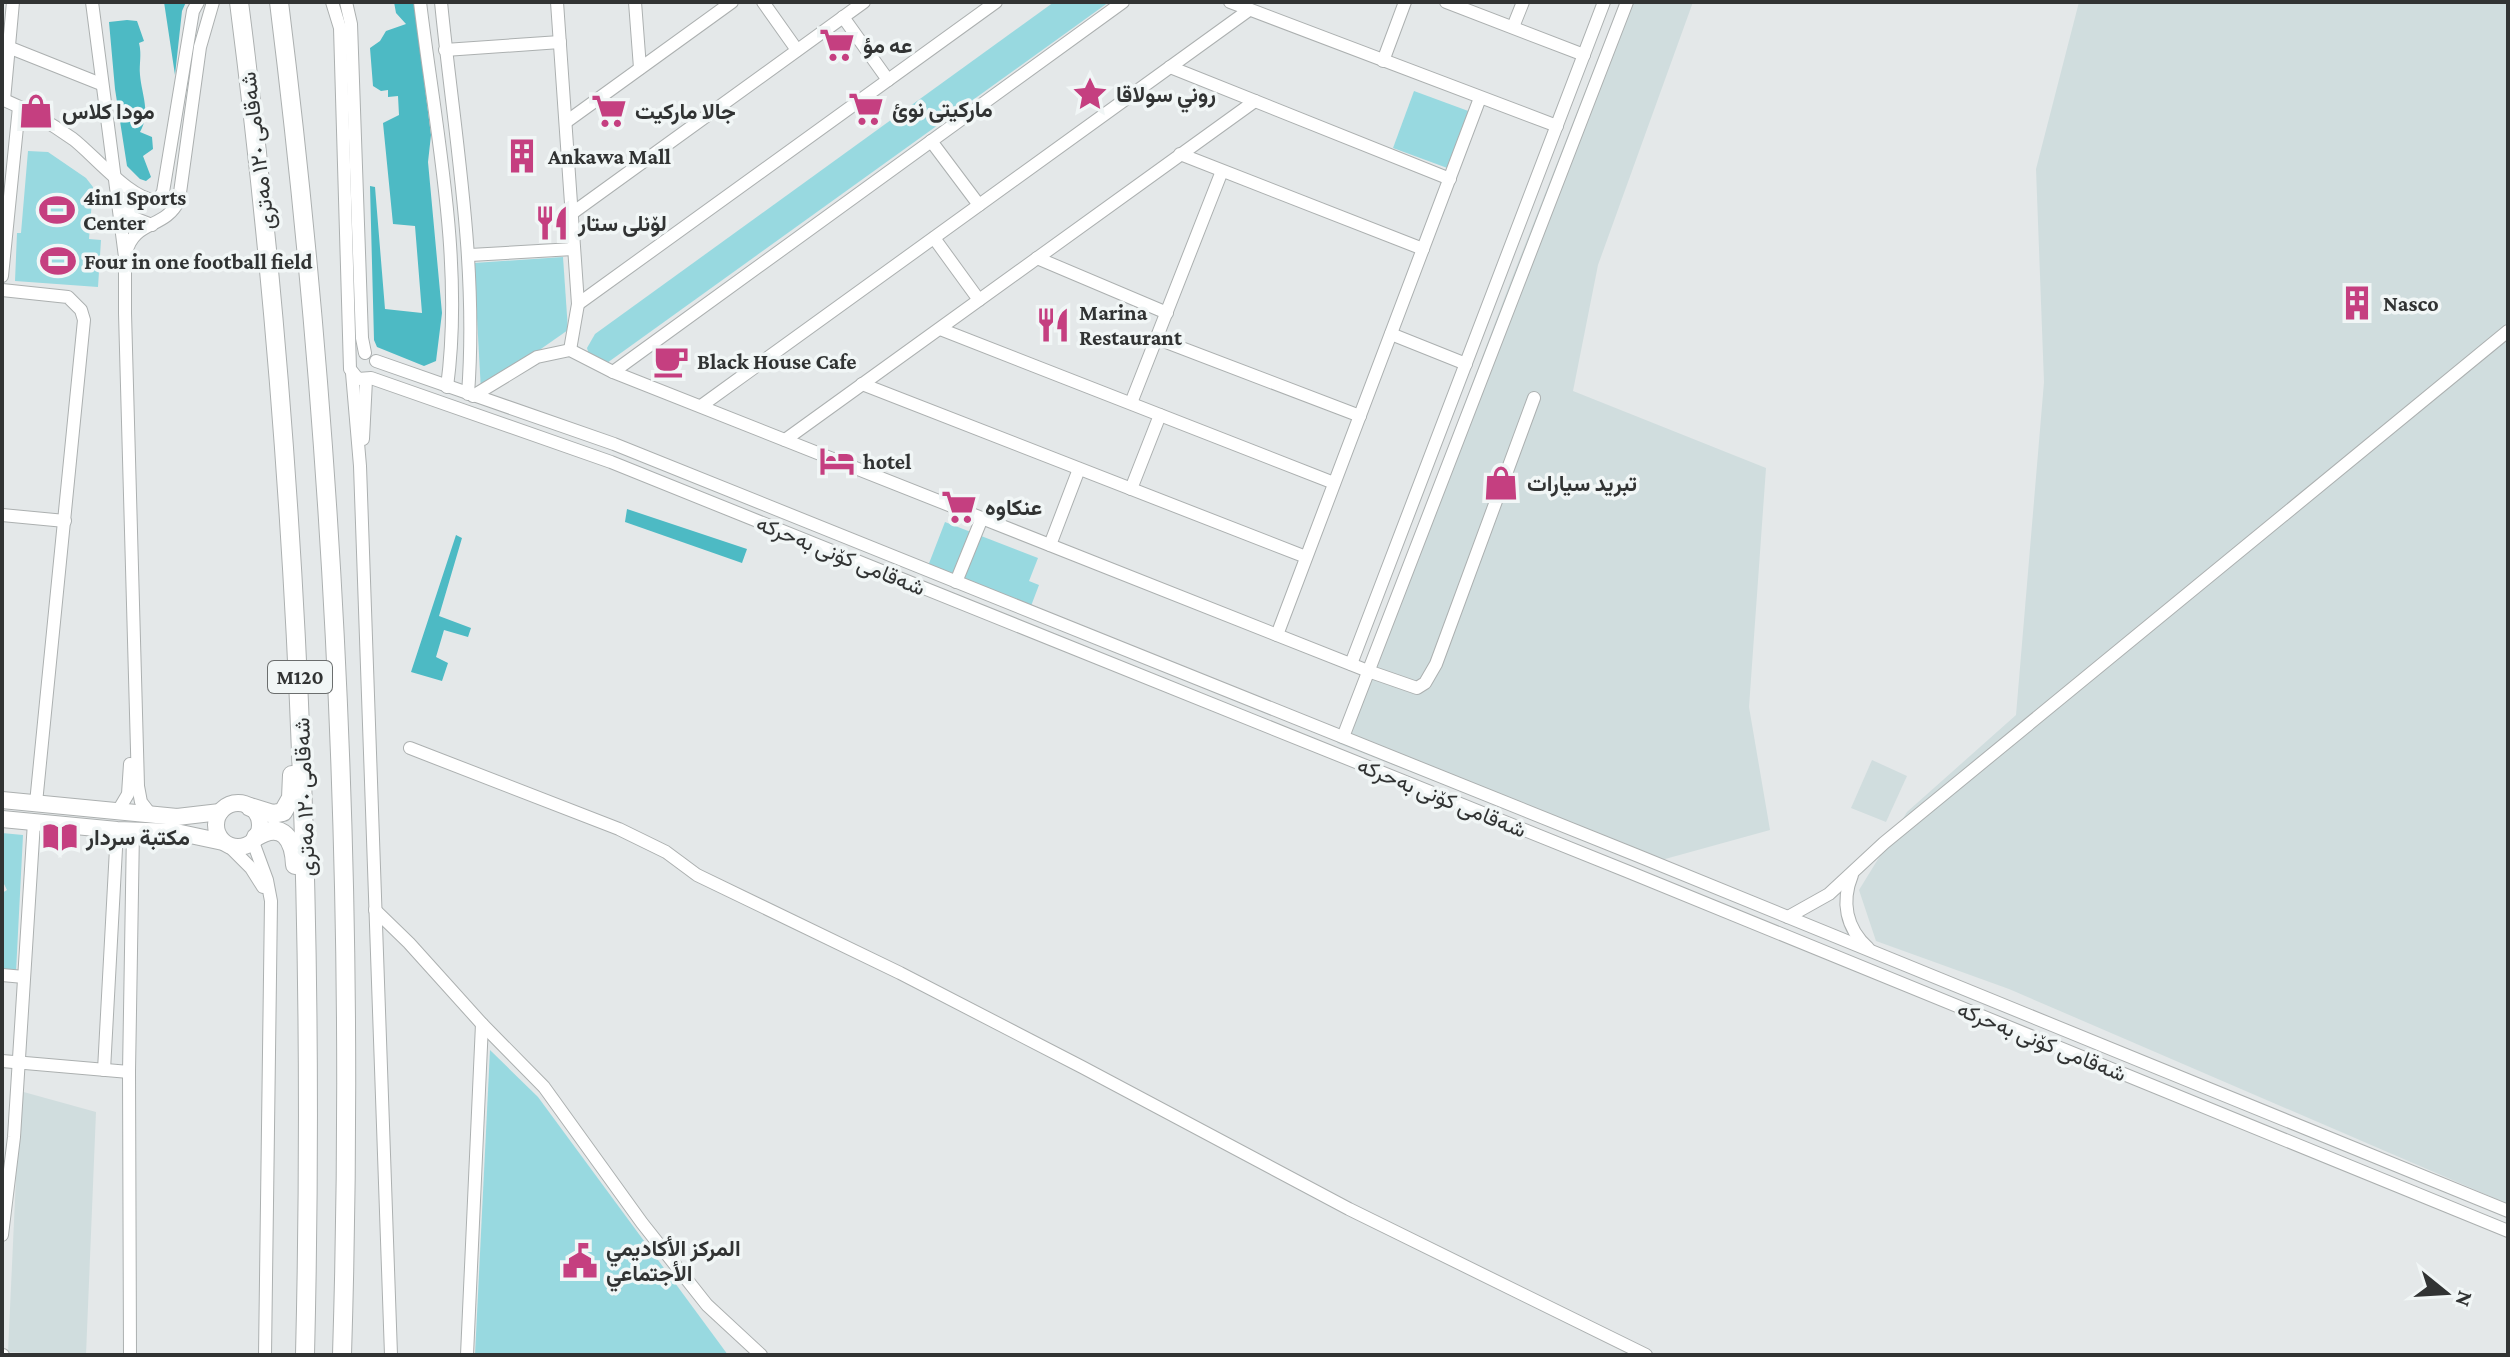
<svg xmlns="http://www.w3.org/2000/svg" width="2510" height="1357" viewBox="0 0 2510 1357" font-family="'Crimson Pro',Vazirmatn,serif">
<style>
.built{fill:#d0ddde}
.green{fill:#98d9e0}
.forest{fill:#4dbac4}
.lines{fill:none;stroke-linecap:round;stroke-linejoin:round}
.minor-casing{stroke:#acb0b0;stroke-width:14}
.major-casing{stroke:#acb0b0;stroke-width:18}
.highway-casing{stroke:#acb0b0;stroke-width:20}
.minor{stroke:#fff;stroke-width:12}
.major{stroke:#fff;stroke-width:16}
.highway{stroke:#fff;stroke-width:18}
.labels{text-anchor:middle;stroke-width:7;stroke-linejoin:round;paint-order:stroke}
.shield{fill:#f1f6f6;stroke:#6b6e6e;stroke-width:2}
.shield-label{font-size:20px;font-weight:bold;fill:#313333}
.poi-label{font-size:22px;font-weight:bold;fill:#313333;stroke:#f1f6f6;text-anchor:start}
.street-label{font-size:22px;fill:#313333;stroke:#f1f6f6}
</style>
<rect width="100%" height="100%" fill="#e4e8e9"/>
<g class="built">
<path d="M1620,2H1693L1598,265L1573,391L1766,468L1749,707L1770,830L1647,864L1337,743L1510,283Z"/>
<path d="M2079,2H2508V1204L2009,989L1876,941L1859,890L1907,812L2016,715L2044,382L2036,169Z"/>
<path d="M1872,760L1907,776L1886,822L1851,808Z"/>
<path d="M20,1091L96,1112L86,1355L8,1352Z"/>
</g>
<g class="green">
<path d="M1054,2H1109L607,363L589,355L587,348L595,334Z"/>
<path d="M1414,91L1471,112L1450,169L1393,148Z"/>
<path d="M28,151L48,152L86,178L93,187L89,239L101,240L98,287L15,281L17,233H21Z"/>
<path d="M563,257L568,330L481,391L474,263Z"/>
<path d="M945,522L1038,558L1029,581L1039,585L1031,606L928,566Z"/>
<path d="M2,833L23,835L16,972L2,970V893L7,890L2,880Z"/>
<path d="M490,1050L538,1097L728,1355H475Z"/>
</g>
<g class="forest">
<path d="M164,2H186L182,11L175,75Z"/>
<path d="M394,2H414L431,135L428,162L442,313L436,361L424,366L377,347L374,340L370,186L375,187L385,309L422,313L415,226L393,224L383,123L399,115L398,96L388,97V90L381,91L373,86L370,48L380,41L386,31L406,24L396,13Z"/>
<path d="M127,20L137,21L144,41L139,43C142,55 139,63 140,75C142,96 151,113 140,132L152,137L153,149L143,156L151,177L146,181L140,179L127,166L115,89L109,22Z"/>
<path d="M627,509L747,549L742,563L625,522Z"/>
<path d="M456,535L462,538L439,616L471,628L468,637L444,630L436,657L448,663L442,681L411,672Z"/>
</g>
<g class="lines">
<g class="minor-casing">
<g id="minor">
<path d="M92,2L125,257V313L138,786L141,802L151,815"/>
<path d="M332,2L340,28L350,369L358,379L371,378L611,462L1629,872L2508,1231"/>
<path d="M346,2L351,24L362,338L365,353"/>
<path d="M420,2C435,127 464,261 447,387"/>
<path d="M441,2C454,134 478,261 468,394"/>
<path d="M557,2L578,304L570,350"/>
<path d="M635,2L640,68"/>
<path d="M763,2L797,50"/>
<path d="M1230,2L1557,126"/>
<path d="M1446,2L1584,55"/>
<path d="M843,17L888,80"/>
<path d="M1513,27L1523,2"/>
<path d="M8,47L101,84"/>
<path d="M445,50L560,42"/>
<path d="M1383,61L1405,2"/>
<path d="M1170,67L1450,179"/>
<path d="M2,99C26,109 52,124 73,139C93,154 133,203 158,200L163,192L193,11L198,2"/>
<path d="M4,100L13,2"/>
<path d="M566,122L732,2"/>
<path d="M931,141L979,205"/>
<path d="M1180,154L1423,249"/>
<path d="M120,197L134,218L152,225"/>
<path d="M571,214L864,2"/>
<path d="M934,238L979,300"/>
<path d="M126,253C134,219 165,230 179,200L200,47L213,2"/>
<path d="M470,255L573,249"/>
<path d="M1037,258L1167,313"/>
<path d="M2,276L19,107"/>
<path d="M2,290L68,297L81,310L84,320L36,803"/>
<path d="M578,304L996,2"/>
<path d="M940,329L1334,483"/>
<path d="M1391,334L1466,364"/>
<path d="M1158,339L1360,416"/>
<path d="M376,361L614,444L1636,855L2508,1211"/>
<path d="M613,372L1123,2"/>
<path d="M352,373L360,466L391,1355"/>
<path d="M862,384L1306,557"/>
<path d="M473,396L537,357L570,350L613,372L1368,671L1417,688L1425,683L1436,664L1534,398"/>
<path d="M1131,403L1222,171"/>
<path d="M701,406L1249,10"/>
<path d="M363,439L366,380"/>
<path d="M785,440L1255,101"/>
<path d="M1131,489L1160,415"/>
<path d="M2,515L65,521"/>
<path d="M1050,545L1079,469"/>
<path d="M956,582L982,518"/>
<path d="M1277,635L1480,98"/>
<path d="M1351,664L1604,2"/>
<path d="M1343,737L1627,2"/>
<path d="M410,748L619,829L666,852L697,875L900,973L1082,1067L1349,1209L1646,1355"/>
<path d="M118,811L128,794L130,764"/>
<path d="M253,842L267,880L271,901L265,1355"/>
<path d="M229,846L251,868L263,887"/>
<path d="M1852,875C1841,902 1846,928 1868,948"/>
<path d="M375,910L409,943L482,1024L544,1087L642,1223L707,1305L761,1355"/>
<path d="M1788,917L1829,894L1884,843L2508,331"/>
<path d="M2,975L24,977"/>
<path d="M2,1061L129,1072"/>
<path d="M104,1070L117,830"/>
<path d="M2,1235L14,1137L34,822"/>
<path d="M2,1355H3"/>
<path d="M130,1355L129,1072L133,830"/>
<path d="M467,1355L482,1024"/>
</g>
</g>
<g class="major-casing">
<g id="major">
<path d="M2,800L177,817L220,812"/>
<circle cx="238" cy="825" r="22"/>
<path d="M2,819L117,830L176,832L223,842"/>
</g>
</g>
<g class="highway-casing">
<g id="highway">
<path d="M239,2C297,451 316,902 305,1355"/>
<path d="M279,2C335,451 356,903 342,1355"/>
<path d="M250,807L273,814L283,812L291,798L292,775"/>
<path d="M256,837C283,820 294,840 295,865"/>
</g>
</g>
<use href="#minor" class="minor"/>
<use href="#major" class="major"/>
<use href="#highway" class="highway"/>
</g>
<defs>
<g id="supermarket-bare" transform="scale(2.76)"><path d="M-6-5.5h2.5l.6 2H6L4.5 2H-2.5L-4.4-4H-6ZM-1.5 3.2a1.3 1.3 0 1 0 .1 0ZM3 3.2a1.3 1.3 0 1 0 .1 0Z" fill="#c53f80" stroke="#f1f6f6" stroke-width="2.5" paint-order="stroke"/></g>
<g id="sight-bare" transform="scale(2.76)"><path d="M0-6L1.8-2.2L6-1.7L2.9 1.2L3.7 5.4L0 3.3L-3.7 5.4L-2.9 1.2L-6-1.7L-1.8-2.2Z" fill="#c53f80" stroke="#f1f6f6" stroke-width="2.5" paint-order="stroke"/></g>
<g id="shop-bare" transform="scale(2.76)"><path d="M-5-2.5h2.3a2.7 3.5 0 0 1 5.4 0H5L5.5 6h-11ZM-1.5-2.5h3a1.5 2.3 0 0 0-3 0Z" fill="#c53f80" stroke="#f1f6f6" stroke-width="2.5" paint-order="stroke"/></g>
<g id="building-bare" transform="scale(2.76)"><path d="M-4-6H4V6H1V3H-1V6H-4ZM-2.5-4.3h1.7v1.8h-1.7ZM.8-4.3h1.7v1.8H.8ZM-2.5-1h1.7V.8h-1.7ZM.8-1h1.7V.8H.8Z" fill="#c53f80" stroke="#f1f6f6" stroke-width="2.5" paint-order="stroke"/></g>
<g id="stadium-bare" transform="scale(2.76)"><path d="M0-5a6.5 5 0 1 0 0 10a6.5 5 0 1 0 0-10ZM-3.5-1.8h7v3.6h-7Z" fill="#c53f80" stroke="#f1f6f6" stroke-width="2.5" paint-order="stroke"/></g>
<g id="restaurant-bare" transform="scale(2.76)"><path d="M-5-6h1v4h1v-4h1v4h1v-4h1v5L-1.5 .5V6h-2V.5L-5-1ZM5-6V6H3V1.5H1.5Q1.5-4 5-6Z" fill="#c53f80" stroke="#f1f6f6" stroke-width="2.5" paint-order="stroke"/></g>
<g id="cafe-bare" transform="scale(2.76)"><path d="M-5.5-4.5H6V0H3Q3 3.5 0 3.5H-2.5Q-5.5 3.5-5.5 0ZM3-3.2v2h1.7v-2ZM-6 4.5H4V6H-6Z" fill="#c53f80" stroke="#f1f6f6" stroke-width="2.5" paint-order="stroke"/></g>
<g id="hotel-bare" transform="scale(2.76)"><path d="M-6-4.5h1.5V1H6V5H4.5V3h-9V5H-6ZM-4 0a1.8 1.8 0 1 1 3.6 0ZM.5 0V-2.5h3Q6-2.5 6 0Z" fill="#c53f80" stroke="#f1f6f6" stroke-width="2.5" paint-order="stroke"/></g>
<g id="library-bare" transform="scale(2.76)"><path d="M-6-4Q-3-5.5-.7-3.5V5Q-3 3-6 4ZM6-4Q3-5.5 .7-3.5V5Q3 3 6 4Z" fill="#c53f80" stroke="#f1f6f6" stroke-width="2.5" paint-order="stroke"/></g>
<g id="civic-bare" transform="scale(2.76)"><path d="M-.6-6.5H3V-4.5H.6V-3L4-1V1h2V6H-6V1h2V-1L-.6-3ZM-1.2 2.5V6h2.4V2.5Z" fill="#c53f80" stroke="#f1f6f6" stroke-width="2.5" paint-order="stroke"/></g>
</defs>
<g fill-rule="evenodd">
<use href="#supermarket-bare" x="837" y="45"/>
<use href="#sight-bare" x="1090" y="94"/>
<use href="#supermarket-bare" x="866" y="109"/>
<use href="#shop-bare" x="36" y="111"/>
<use href="#supermarket-bare" x="609" y="111"/>
<use href="#building-bare" x="522" y="156"/>
<use href="#stadium-bare" x="57" y="210"/>
<use href="#restaurant-bare" x="552" y="223"/>
<use href="#stadium-bare" x="58" y="261"/>
<use href="#building-bare" x="2357" y="303"/>
<use href="#restaurant-bare" x="1053" y="325"/>
<use href="#cafe-bare" x="671" y="361"/>
<use href="#hotel-bare" x="837" y="461"/>
<use href="#shop-bare" x="1501" y="483"/>
<use href="#supermarket-bare" x="959" y="507"/>
<use href="#library-bare" x="60" y="837"/>
<use href="#civic-bare" x="580" y="1261"/>
</g>
<g class="labels">
<rect class="shield" x="268" y="661" width="64" height="32" rx="6"/>
<g class="shield-label">
<text x="300" y="684">M120</text>
</g>
<g class="poi-label">
<text x="863" y="53">عه مؤ</text>
<text x="1116" y="102">روني سولاقا</text>
<text x="892" y="117">مارکیتی نوئ</text>
<text x="62" y="119">مودا كلاس</text>
<text x="635" y="119">جالا ماركيت</text>
<text x="548" y="164">Ankawa Mall</text>
<text x="83" y="205">4in1 Sports<tspan x="83" dy="25">Center</tspan></text>
<text x="578" y="231">لۆنلی ستار</text>
<text x="84" y="269">Four in one football field</text>
<text x="2383" y="311">Nasco</text>
<text x="1079" y="320">Marina<tspan x="1079" dy="25">Restaurant</tspan></text>
<text x="697" y="369">Black House Cafe</text>
<text x="863" y="469">hotel</text>
<text x="1527" y="491">تبريد سيارات</text>
<text x="985" y="515">عنكاوه</text>
<text x="86" y="845">مكتبة سردار</text>
<text x="606" y="1256">المركز الأكاديمي<tspan x="606" dy="25">الأجتماعي</tspan></text>
</g>
<g class="street-label">
<text transform="translate(257 151) rotate(-97)" y="8">شەقامی ١٢٠ مەتری</text>
<text transform="translate(841 555) rotate(22)" y="8">شەقامی کۆنی بەحرکە</text>
<text transform="translate(304 797) rotate(-92)" y="8">شەقامی ١٢٠ مەتری</text>
<text transform="translate(1442 797) rotate(22)" y="8">شەقامی کۆنی بەحرکە</text>
<text transform="translate(2042 1041) rotate(22)" y="8">شەقامی کۆنی بەحرکە</text>
</g>
</g>
<rect width="2510" height="1357" fill="none" stroke="#313333" stroke-width="8"/>
<g transform="translate(2446 1293) rotate(108)" stroke="#f1f6f6" stroke-width="6" paint-order="stroke">
<path d="M0-6L14 30L0 20L-14 30Z" fill="#313333"/>
<text y="-12" font-size="22" font-weight="bold" text-anchor="middle" fill="#313333">N</text>
</g>
</svg>
